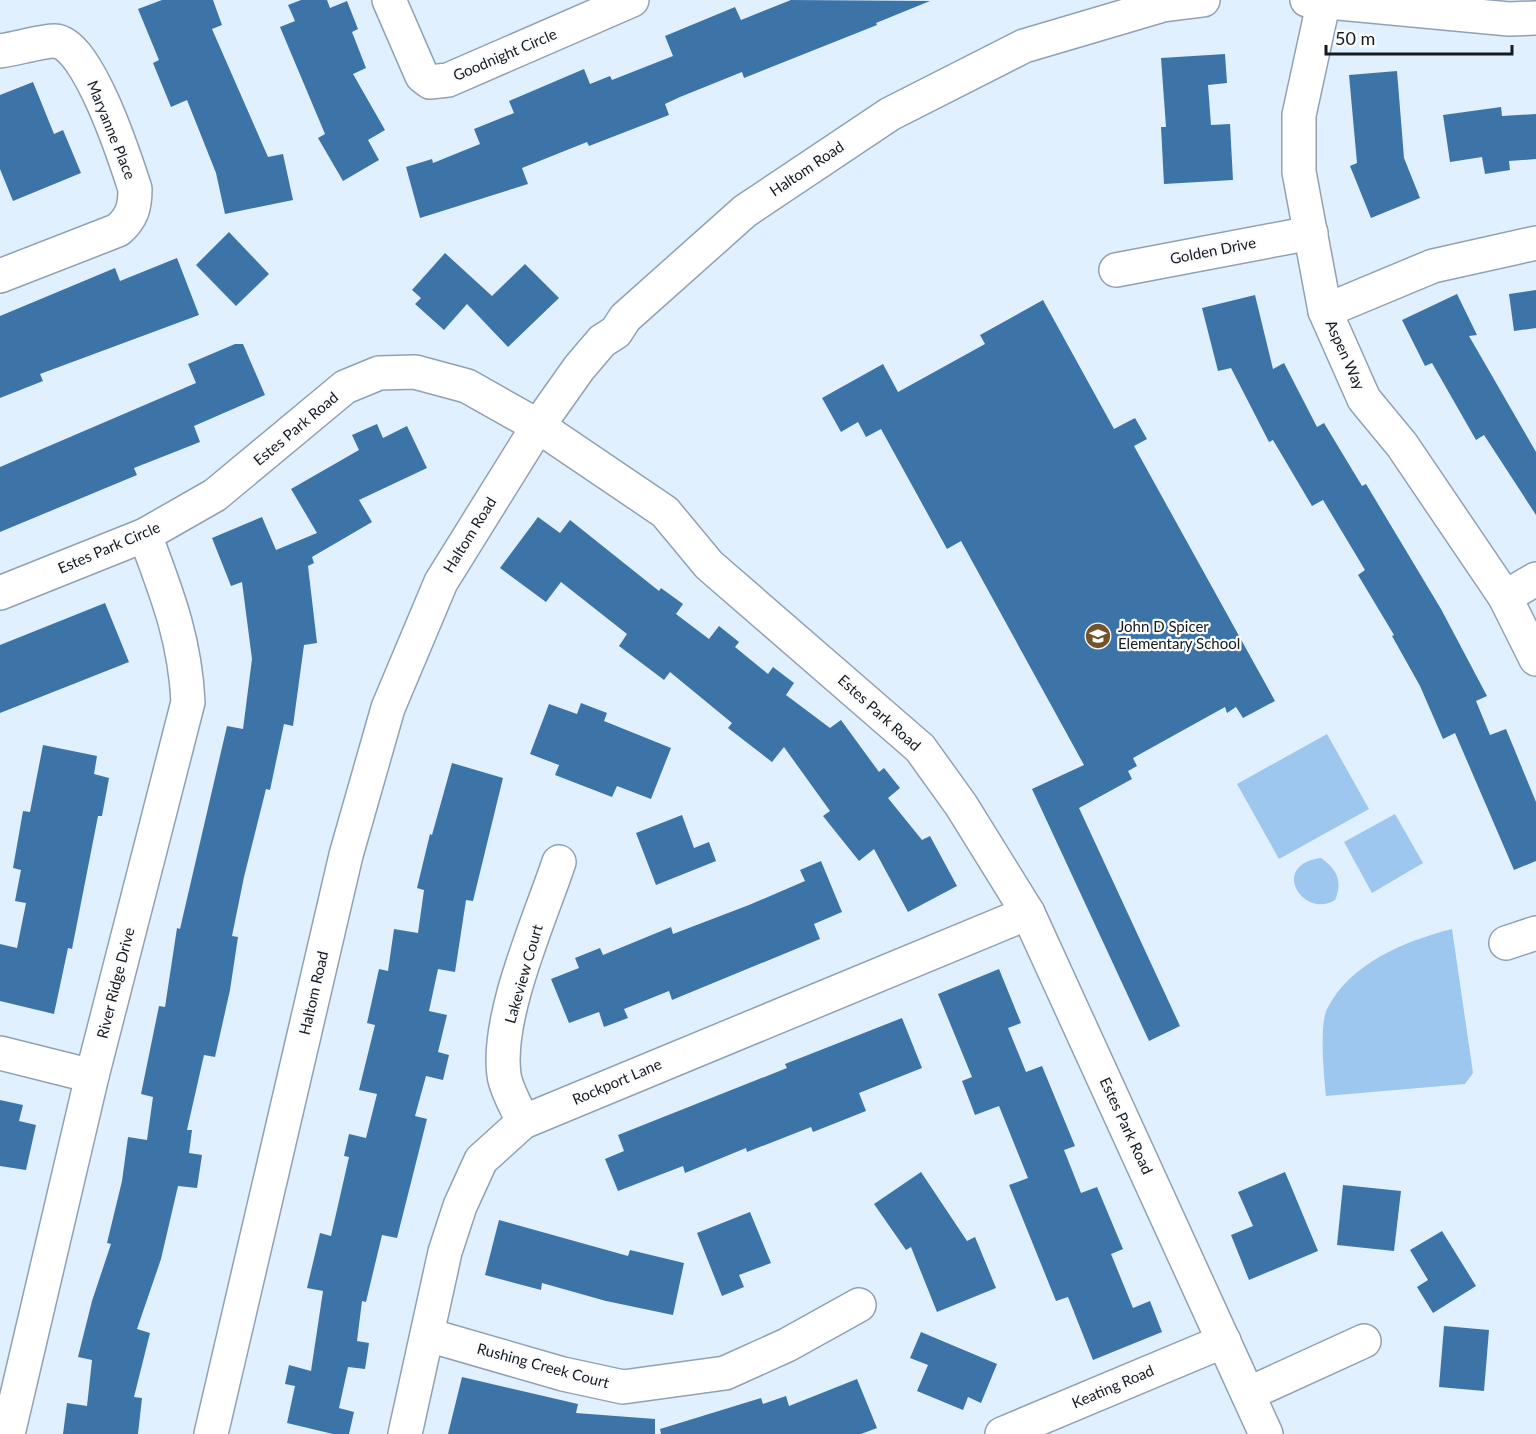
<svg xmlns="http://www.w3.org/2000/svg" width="1536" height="1434" viewBox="0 0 1536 1434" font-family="Lato,sans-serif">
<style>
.green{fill:#9ec7ef}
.building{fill:#3c74a8}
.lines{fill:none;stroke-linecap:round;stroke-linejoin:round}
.minor-casing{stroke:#90a1b3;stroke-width:36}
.major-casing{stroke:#90a1b3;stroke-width:36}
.minor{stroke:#fff;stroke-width:33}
.major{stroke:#fff;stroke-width:33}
.labels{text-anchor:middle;stroke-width:4.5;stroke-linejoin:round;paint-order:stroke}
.street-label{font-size:15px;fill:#141a21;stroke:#fbfbfb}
.poi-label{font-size:15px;fill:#141a21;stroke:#fbfbfb;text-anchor:start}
</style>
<rect width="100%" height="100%" fill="#e1f0ff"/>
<g class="green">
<path d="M1327,734L1369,809L1279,859L1237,784Z"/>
<path d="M1395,814L1423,863L1372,893L1344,842Z"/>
<path d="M1321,858C1337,869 1343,882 1335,900C1304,920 1268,865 1321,858Z"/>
<path d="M1452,929L1473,1073L1465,1084L1326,1096C1324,1077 1319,1026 1327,1009C1350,963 1405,941 1452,929Z"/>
</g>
<g class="building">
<path d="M162,0H213L222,25L212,29L268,157L283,154L293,200L225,214L216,173L187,100L171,107L153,63L159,60L138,9Z"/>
<path d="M301,0H327L330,8L347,1L358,29L352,32L366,68L353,74L385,130L368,140L379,160L343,181L318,138L325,134L280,27L295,21L288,5Z"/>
<path d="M791,0L930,1L876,23L877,25L744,78L742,72L680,97L665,104L669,115L589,146L587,142L522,168L528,184L420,218L406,167L432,159L433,163L480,144L474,129L514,113L509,101L584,69L590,84L610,76L612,80L673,56L665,36L735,7L741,20Z"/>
<path d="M1225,54L1227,83L1208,85L1211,125L1230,124L1233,180L1164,184L1161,127H1166L1161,58Z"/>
<path d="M1397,71L1404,158L1420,198L1371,218L1350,166L1357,163L1349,75Z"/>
<path d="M33,82L54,134L63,130L81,173L13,201L0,169V95Z"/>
<path d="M1501,107L1502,116L1536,114V159L1509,161L1510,170L1485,174L1482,157L1450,162L1443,115Z"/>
<path d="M229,232L269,274L236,306L196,265Z"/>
<path d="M445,253L492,296L525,264L559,298L508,347L467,304L444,330L415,304L421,298L412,290Z"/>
<path d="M177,258L199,315L40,374L43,381L0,398V316L115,268L120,281Z"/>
<path d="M1536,290V328L1514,331L1509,294Z"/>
<path d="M1457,294L1477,335L1469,336L1536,452V515L1484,435L1476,440L1432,363L1425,366L1402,320Z"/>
<path d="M1255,295L1273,369L1284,363L1317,427L1324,423L1362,486L1366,484L1441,609L1487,696L1476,701L1490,735L1506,729L1536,802V861L1514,870L1455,733L1443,739L1420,686L1392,636L1394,635L1358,575L1365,570L1323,500L1312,506L1273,440L1269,442L1231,368L1218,371L1202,308Z"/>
<path d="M1043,300L1114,429L1135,418L1147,439L1134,446L1275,701L1243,718L1236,707L1227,713L1225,707L1133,758L1137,766L1128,771L1132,779L1079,808L1180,1026L1149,1041L1032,789L1084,765L961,541L947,549L881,429L866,437L858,422L841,432L822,398L883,364L898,392L985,344L980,335Z"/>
<path d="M235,344H243L265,395L194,426L200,442L134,468L137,475L0,532V467L196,383L188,364Z"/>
<path d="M377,424L383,438L407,426L427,468L359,500L372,522L312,557L314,563L308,566L317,643L304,645L293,726L284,724L270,790L266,789L244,877L232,936L238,937L230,990L215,1057L204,1055L187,1130H192L189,1153L202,1155L197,1188L178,1186L161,1259L137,1329L150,1333L134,1397L142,1398L138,1434H63L67,1403L87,1406L92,1360L78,1357L92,1301L111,1244L107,1243L122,1181L128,1137L147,1140L153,1097L141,1094L159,1006L165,1007L177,928L180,929L227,726L243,729L252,659L242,582L231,586L212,538L262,517L276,550L317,533L291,489L359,450L352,435Z"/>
<path d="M538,517L560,533L570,520L659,591L661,588L683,604L676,614L709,639L719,626L739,642L735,647L768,674L773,667L794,683L786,695L830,728L841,720L879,772L884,768L900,788L888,798L922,840L930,836L957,886L908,912L874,849L859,861L823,816L830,811L784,747L772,762L728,728L732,723L670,672L664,680L619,646L627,634L561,582L546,602L500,568Z"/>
<path d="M105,603L129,662L0,713V645Z"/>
<path d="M581,703L607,713L604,721L671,748L651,799L617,786L612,797L555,775L559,765L530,754L549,704L577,714Z"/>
<path d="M43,745L97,756L94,774L109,778L102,816H98L72,949L68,948L54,1014L0,1001V944L17,948L26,903L15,901L21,870L13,868L23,811L30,812Z"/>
<path d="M452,763L503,778L473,901L466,900L455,972L438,969L429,1011L447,1015L438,1052L449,1055L443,1080L426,1076L415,1116L427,1119L397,1238L382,1235L366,1302L362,1301L357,1341L369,1343L365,1369L348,1367L339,1408L354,1412L349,1434H333L287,1423L295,1386L285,1384L289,1365L311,1371L323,1291L307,1288L320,1233L331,1236L349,1157L344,1156L349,1134L366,1138L377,1094L359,1090L375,1025L367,1023L379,969L388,971L394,929L418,933L424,890L417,888L430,834L432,835Z"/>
<path d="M682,815L694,848L709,842L716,861L656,885L636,833Z"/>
<path d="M821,861L842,912L814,924L820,939L672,1000L669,991L624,1009L628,1018L604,1027L599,1012L569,1023L551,979L579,968L575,958L600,948L603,955L671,927L673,934L749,905L805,881L800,870Z"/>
<path d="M999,969L1021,1023L1008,1028L1026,1072L1042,1066L1075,1146L1064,1150L1081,1193L1097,1187L1123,1249L1111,1254L1133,1308L1150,1301L1162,1332L1093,1360L1068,1297L1056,1301L1009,1185L1028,1178L999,1106L975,1115L962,1081L972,1077L938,994Z"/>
<path d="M902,1018L922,1068L859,1093L866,1111L813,1132L811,1127L747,1152L746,1148L685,1173L683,1166L618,1191L605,1159L624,1151L618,1135L787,1068L785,1064Z"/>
<path d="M0,1100L23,1105L19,1121L36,1125L26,1170L0,1166Z"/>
<path d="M921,1172L967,1241L975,1237L996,1288L937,1312L911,1247L906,1250L874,1204Z"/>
<path d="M1285,1172L1318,1251L1249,1280L1231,1235L1253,1226L1238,1192Z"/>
<path d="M1343,1185L1401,1191L1394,1251L1337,1245Z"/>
<path d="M750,1212L771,1263L739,1275L744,1287L722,1296L697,1233Z"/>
<path d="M499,1220L628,1256L630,1250L684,1263L673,1315L606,1301L542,1283L541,1290L485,1275Z"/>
<path d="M1442,1231L1476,1286L1433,1313L1417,1287L1428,1280L1410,1250Z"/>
<path d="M1444,1326L1489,1330L1484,1391L1439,1387Z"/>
<path d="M921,1332L997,1364L981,1403L968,1397L963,1410L917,1391L928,1365L910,1358Z"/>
<path d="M462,1377L578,1404L576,1413L655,1419V1434H448Z"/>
<path d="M857,1379L877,1428L861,1434H661L660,1429L761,1398L763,1404L786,1396L789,1406Z"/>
</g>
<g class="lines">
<g class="minor-casing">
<g id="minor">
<path d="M389,0L422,76L430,82L448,80L632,0"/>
<path d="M1324,0L1299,115V172L1325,311L1364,399L1402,445L1505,597L1536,659"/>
<path d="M0,51C15,49 42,41 55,41C88,42 126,161 135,189C135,207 132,218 118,230L0,276"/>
<path d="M1116,270L1311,233"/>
<path d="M1325,311L1433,266L1536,243"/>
<path d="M0,593L145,535L215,495L345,387L379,373L415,372L467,386L538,426L665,512L709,565L920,748L961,805L1028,913L1266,1434"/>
<path d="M1505,597L1536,579"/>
<path d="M1506,943L1536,933"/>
<path d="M0,1053L92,1076"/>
<path d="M523,1122C517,1107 506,1090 504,1075C496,1016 540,919 559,862"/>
<path d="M428,1335L563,1374L623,1387L725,1373L787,1345L859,1305"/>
<path d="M1248,1394L1364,1341"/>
<path d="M8,1434L92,1076L188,702C185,639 167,594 145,535"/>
<path d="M405,1434L445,1252L460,1206L481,1160L523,1122L1028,913"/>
<path d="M1002,1434L1224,1341"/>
</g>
</g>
<g class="major-casing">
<g id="major">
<path d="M1307,0L1509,19L1536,18"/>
<path d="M211,1434L346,855L388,708L441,582L538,426L579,368L602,341L616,332L625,318L745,211L890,114L1024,46L1163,5L1203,0"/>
</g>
</g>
<use href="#minor" class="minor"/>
<use href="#major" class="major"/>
</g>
<defs>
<g id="school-disc" transform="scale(1.35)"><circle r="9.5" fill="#75532b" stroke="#fbfbfb"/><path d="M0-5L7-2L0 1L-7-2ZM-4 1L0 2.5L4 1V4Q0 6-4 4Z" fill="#fff"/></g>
</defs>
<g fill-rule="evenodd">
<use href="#school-disc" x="1098" y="636"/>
</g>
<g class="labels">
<g class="street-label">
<text transform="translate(505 55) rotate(-23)" y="5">Goodnight Circle</text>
<text transform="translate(111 130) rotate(68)" y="5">Maryanne Place</text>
<text transform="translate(807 169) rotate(-34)" y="5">Haltom Road</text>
<text transform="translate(1213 251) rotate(-11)" y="5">Golden Drive</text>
<text transform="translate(1345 355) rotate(66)" y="5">Aspen Way</text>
<text transform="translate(296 429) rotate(-40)" y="5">Estes Park Road</text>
<text transform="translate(470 535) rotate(-58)" y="5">Haltom Road</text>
<text transform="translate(109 548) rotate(-23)" y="5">Estes Park Circle</text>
<text transform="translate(879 713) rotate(42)" y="5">Estes Park Road</text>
<text transform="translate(524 974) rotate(-74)" y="5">Lakeview Court</text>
<text transform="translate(116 983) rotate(-76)" y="5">River Ridge Drive</text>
<text transform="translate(314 993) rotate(-77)" y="5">Haltom Road</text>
<text transform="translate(617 1082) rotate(-23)" y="5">Rockport Lane</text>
<text transform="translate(1126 1126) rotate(65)" y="5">Estes Park Road</text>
<text transform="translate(543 1366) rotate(15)" y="5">Rushing Creek Court</text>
<text transform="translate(1113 1387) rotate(-23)" y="5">Keating Road</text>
</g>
<g class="poi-label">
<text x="1118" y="632">John D Spicer<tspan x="1118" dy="17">Elementary School</tspan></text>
</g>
</g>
<path d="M1326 45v9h186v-9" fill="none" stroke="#141a21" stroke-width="3"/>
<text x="1335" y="45" font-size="18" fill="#141a21" stroke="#fbfbfb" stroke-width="4.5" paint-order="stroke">50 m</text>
</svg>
